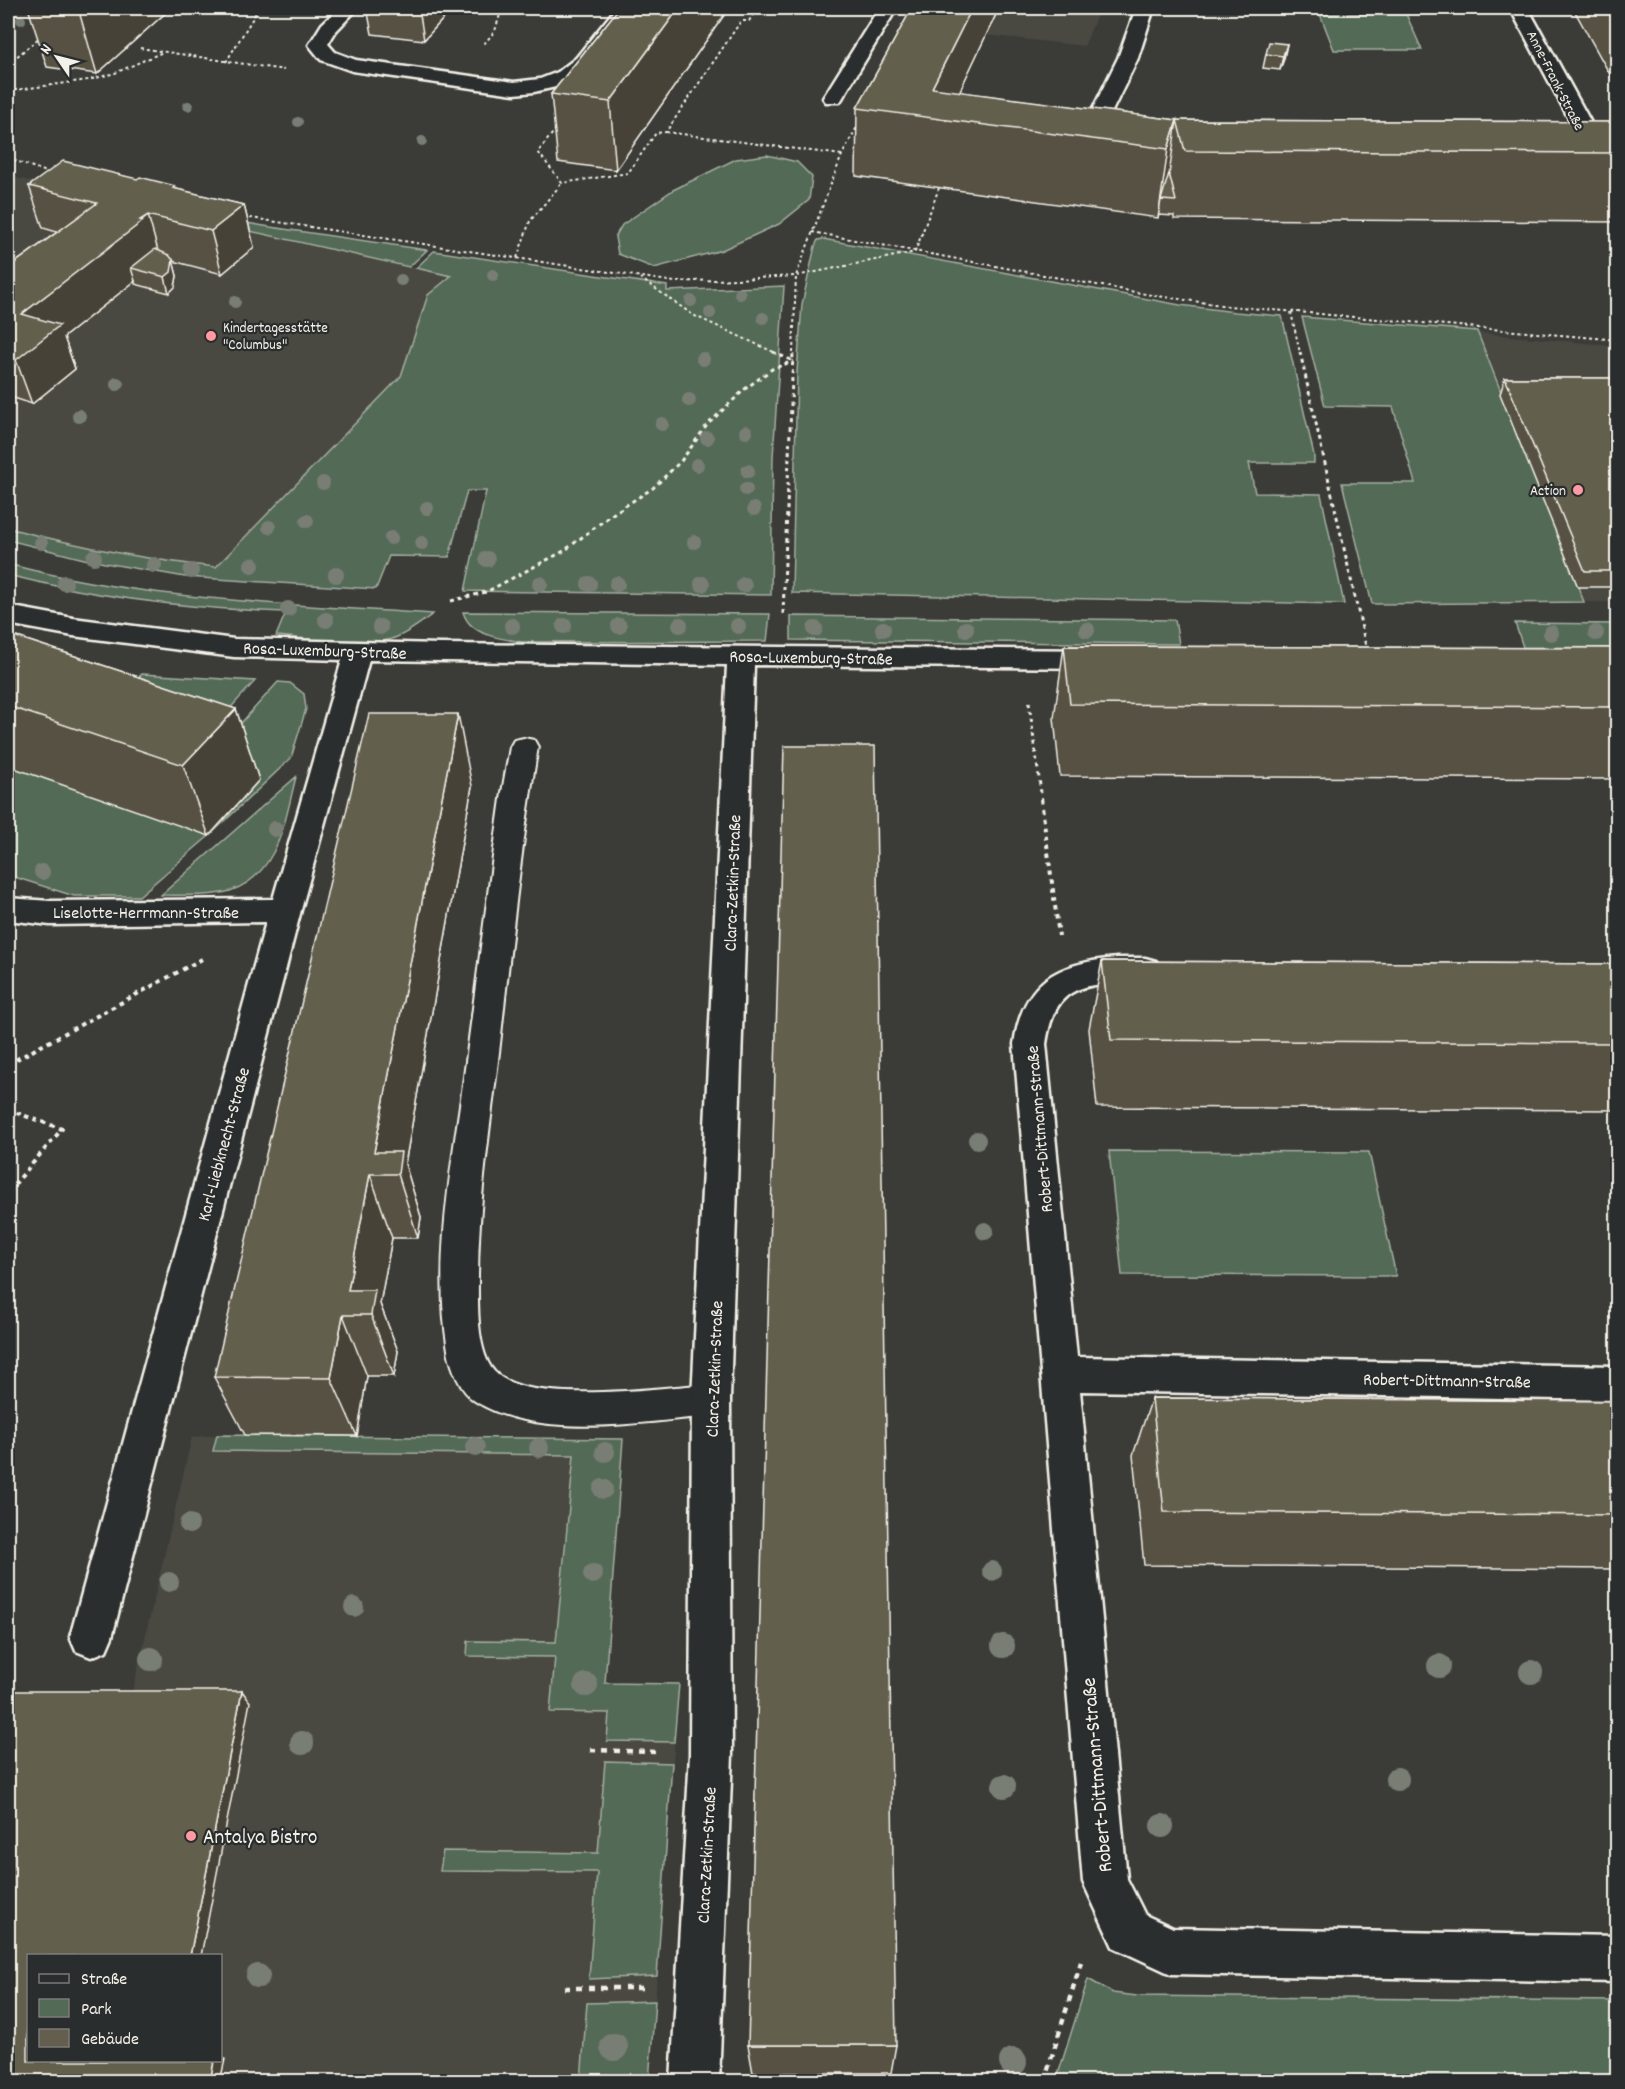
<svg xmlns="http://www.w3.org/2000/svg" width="1625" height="2089" viewBox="0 0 1625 2089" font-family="Dekko,sans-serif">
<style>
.built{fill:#4a4942;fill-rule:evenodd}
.green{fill:#536a57;stroke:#a4aea0;stroke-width:1.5}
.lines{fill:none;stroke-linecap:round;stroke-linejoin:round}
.lane-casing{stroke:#f4f1e8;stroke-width:4}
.street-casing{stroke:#f4f1e8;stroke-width:5}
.path-far3{stroke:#f4f1e8;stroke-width:2;stroke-dasharray:3 3;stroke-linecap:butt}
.path-far2{stroke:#f4f1e8;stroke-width:3;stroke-dasharray:4 4;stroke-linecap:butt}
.path-far1{stroke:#f4f1e8;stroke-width:4;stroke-dasharray:4.5 4.5;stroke-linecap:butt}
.path{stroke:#f4f1e8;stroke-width:4.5;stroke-dasharray:6 6;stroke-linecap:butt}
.lane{fill:#2a2d2e;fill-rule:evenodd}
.street{fill:#2a2d2e;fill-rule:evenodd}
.tree{fill:#797e75}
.wall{fill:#565143;stroke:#f4f1e8;stroke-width:1.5}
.shaded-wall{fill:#464237;stroke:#f4f1e8;stroke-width:1.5}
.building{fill:#645e4e;stroke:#f4f1e8;stroke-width:1.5}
.poi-dot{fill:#ff9aa2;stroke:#2a2d2e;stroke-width:2}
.labels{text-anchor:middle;stroke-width:4.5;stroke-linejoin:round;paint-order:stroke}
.far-street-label{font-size:15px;fill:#f4f1e8;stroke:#2a2d2e}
.far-poi-label{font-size:15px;fill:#f4f1e8;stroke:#2a2d2e;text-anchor:start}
.street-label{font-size:18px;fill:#f4f1e8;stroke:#2a2d2e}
.near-street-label{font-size:21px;fill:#f4f1e8;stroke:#2a2d2e}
.near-poi-label{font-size:21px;fill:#f4f1e8;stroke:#2a2d2e;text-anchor:start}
</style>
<rect width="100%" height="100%" fill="#3b3c38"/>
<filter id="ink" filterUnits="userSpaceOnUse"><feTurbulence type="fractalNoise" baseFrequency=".0167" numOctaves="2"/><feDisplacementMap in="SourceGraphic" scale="12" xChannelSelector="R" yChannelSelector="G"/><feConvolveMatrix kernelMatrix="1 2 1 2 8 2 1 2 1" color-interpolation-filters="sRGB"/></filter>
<g filter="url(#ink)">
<g class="built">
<path d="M944,8H1100L1084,46L986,35L990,27Z"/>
<path d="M8,176L451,276L428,295L401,376L216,567L126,556L78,547L8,528Z"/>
<path d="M1479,333L1617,346V602H1584Z"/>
<path d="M217,1435L623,1439L605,1683L679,1684L649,2081H8V1702H130L192,1437ZM28,1956H220V2060H28Z"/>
</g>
<g class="green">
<path d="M1320,14H1406L1422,50H1334Z"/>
<path d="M767,155L797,162L812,177L809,200L779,224L722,250L654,268L618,254L615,237L622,225L673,190L736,159Z"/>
<path d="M104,198L270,227L427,250L409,267Z"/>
<path d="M823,239L1180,305L1235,312L1282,316L1314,455V463H1249L1255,493L1321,494L1344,604L792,593L797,372L802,304L815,246L818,240Z"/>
<path d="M434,251L667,286V291L784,286L773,457L771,595L465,591L486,491H467L449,557L389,556L376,589L185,577L88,560L8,540V528C77,546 145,560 216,567L401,376L428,295L451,276L416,268Z"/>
<path d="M1302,317L1477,331L1584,602L1372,604L1342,483H1415L1393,407L1325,406Z"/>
<path d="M8,564C146,601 291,604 433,614C422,622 410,632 397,637C366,650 310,638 276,636L286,612C192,609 99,598 8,575Z"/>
<path d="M463,612L770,614L767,641L523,642C502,639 470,636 463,612Z"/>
<path d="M791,616L1175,620L1179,644L791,640Z"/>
<path d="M1515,623L1617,624V648L1523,647Z"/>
<path d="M142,674L255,681L205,736L91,723Z"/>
<path d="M278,682L290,683L304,694L306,709L291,758L209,836L139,896H74L8,875V766L206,762Z"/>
<path d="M296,777C285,819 279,875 230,891C209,897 184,895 161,895Z"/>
<path d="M1109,1151L1369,1152L1396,1276L1122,1275Z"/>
<path d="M217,1435L623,1439L605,1683L679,1684L674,1742L607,1741L609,1713L550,1712L555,1657L467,1656L468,1641L556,1642L574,1455L213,1451Z"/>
<path d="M605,1761L672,1763L657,1976L589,1979L597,1872L440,1871L443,1851L598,1853Z"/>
<path d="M1088,1979L1113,1993L1137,1996L1617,2001V2081H1056Z"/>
<path d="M655,2001L649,2081H581L587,2003Z"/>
</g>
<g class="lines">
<g class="lane-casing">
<path id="lane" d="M524,738L534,740L538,747C521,845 511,945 500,1044C491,1122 478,1200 478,1279C478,1305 476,1356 497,1374C532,1406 664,1387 711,1384L724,1388L729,1400L724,1412L711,1416C640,1422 538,1441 475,1401C460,1391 451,1367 448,1350C433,1263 451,1170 463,1084C476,987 488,889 502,792L510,747L514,740Z"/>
</g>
<g class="street-casing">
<g id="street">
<path d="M339,8H358L336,31L328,44L335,52L356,60L514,82L540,79L558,72L576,58L616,8H634L597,58L581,74L560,86L534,92L514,94L352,71L321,60L309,45L322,24Z"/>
<path d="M879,8H897L840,102H826L823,98Z"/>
<path d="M1136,8H1154L1138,58L1097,142L1101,147L1098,151C1090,153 1080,153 1075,145L1118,58Z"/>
<path d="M1510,8H1528L1595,130C1591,151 1588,167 1562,160L1559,156L1562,152L1571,148L1575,130Z"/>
<path d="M8,606L73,618L234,639L440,644L1106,650L1116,653L1120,659L1116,665L1106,668L754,665L730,1400L732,1754L719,2082H671L690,1754L692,1400L727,665L369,660L301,910L112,1637L106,1651L91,1657L76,1651L70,1637L266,922L50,925L8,920V898L50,901L273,899L342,660L234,657L73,636L8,624Z"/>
<path d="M1117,958H1145L1156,961L1161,970L1156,979C1144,983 1132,982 1119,983C1071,984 1053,996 1046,1044L1077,1357L1618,1366V1400L1080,1391L1127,1879L1145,1915L1173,1928L1618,1936V1982L1171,1974L1113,1947L1083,1882L1014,1044C1023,981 1056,963 1117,958Z"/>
</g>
</g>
<g class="path-far3">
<path d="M816,8L836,10"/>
<path d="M484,44L495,31L502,8"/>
<path d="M140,48L284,70"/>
<path d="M226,62L259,8"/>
<path d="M8,64L40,37"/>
<path d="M8,91L88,80L115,73L163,52"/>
<path d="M556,129L538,152L562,183L628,173L656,133L666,132L741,21H749L757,8"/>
<path d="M666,132L842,155"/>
<path d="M8,158L52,174"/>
<path d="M244,217L675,282L796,276L915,252L939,188"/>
<path d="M812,232L1151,295L1228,306L1618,340"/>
<path d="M517,258L530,221L562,183"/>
<path d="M640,278L693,315L776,353"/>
<path d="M1291,312L1300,353"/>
<path d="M793,353L796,276L842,155L857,127"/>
</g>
<g class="path-far2">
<path d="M773,352L793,361"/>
<path d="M1300,352L1367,651"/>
<path d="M451,601L486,592L564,551L611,515L653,488L681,461L707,425L745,389L772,369L793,361"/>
<path d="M783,614L793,352"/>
<path d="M1029,702L1042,801"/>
</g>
<g class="path-far1">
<path d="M1041,799L1059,936"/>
<path d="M8,1064L202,959"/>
<path d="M8,1110L62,1129L8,1192"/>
</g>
<g class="path">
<path d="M590,1750L655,1752"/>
<path d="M564,1988H642"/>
<path d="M1044,2082L1081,1962"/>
</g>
<use href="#lane" class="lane"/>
<use href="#street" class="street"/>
</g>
<g class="tree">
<circle cx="21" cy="20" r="5"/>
<circle cx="188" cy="106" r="5"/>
<circle cx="298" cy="122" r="5"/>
<circle cx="422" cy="141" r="5"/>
<circle cx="493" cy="275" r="6"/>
<circle cx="401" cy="280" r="6"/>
<circle cx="740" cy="294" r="6"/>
<circle cx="691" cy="301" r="6"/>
<circle cx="235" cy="302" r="6"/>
<circle cx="710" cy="313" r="6"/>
<circle cx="763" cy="318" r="6"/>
<circle cx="703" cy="359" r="7"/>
<circle cx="117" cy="384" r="7"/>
<circle cx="689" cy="400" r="7"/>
<circle cx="79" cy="416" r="7"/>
<circle cx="662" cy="424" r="7"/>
<circle cx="746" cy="432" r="7"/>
<circle cx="707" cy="438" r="7"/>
<circle cx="697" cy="465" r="7"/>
<circle cx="748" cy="471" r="7"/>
<circle cx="323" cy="483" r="7"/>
<circle cx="746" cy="489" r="7"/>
<circle cx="427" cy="508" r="7"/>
<circle cx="754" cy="509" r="7"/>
<circle cx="307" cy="521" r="7"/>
<circle cx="269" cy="527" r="7"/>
<circle cx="391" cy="538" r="7"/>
<circle cx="694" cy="542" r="7"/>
<circle cx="41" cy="543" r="7"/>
<circle cx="422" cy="543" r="7"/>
<circle cx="94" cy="557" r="8"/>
<circle cx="487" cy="559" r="8"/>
<circle cx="154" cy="565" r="8"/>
<circle cx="252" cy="565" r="8"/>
<circle cx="191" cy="571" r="8"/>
<circle cx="336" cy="575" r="8"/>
<circle cx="65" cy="583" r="8"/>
<circle cx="540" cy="584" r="8"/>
<circle cx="589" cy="584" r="8"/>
<circle cx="617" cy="584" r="8"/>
<circle cx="702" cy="584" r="8"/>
<circle cx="744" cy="585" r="8"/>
<circle cx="288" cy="609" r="8"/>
<circle cx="326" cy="620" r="8"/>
<circle cx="680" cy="625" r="8"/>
<circle cx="512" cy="626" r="8"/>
<circle cx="564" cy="626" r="8"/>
<circle cx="619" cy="626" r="8"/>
<circle cx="738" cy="626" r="8"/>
<circle cx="380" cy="627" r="8"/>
<circle cx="815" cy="629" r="8"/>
<circle cx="883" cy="629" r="8"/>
<circle cx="966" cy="629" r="8"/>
<circle cx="1087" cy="630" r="8"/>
<circle cx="1551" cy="633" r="8"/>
<circle cx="1596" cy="633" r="8"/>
<circle cx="275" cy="829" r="8"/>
<circle cx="42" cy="872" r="8"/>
<circle cx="977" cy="1140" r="9"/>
<circle cx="985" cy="1231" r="9"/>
<circle cx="475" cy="1447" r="10"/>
<circle cx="539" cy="1448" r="10"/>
<circle cx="605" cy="1452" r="10"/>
<circle cx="603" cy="1489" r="10"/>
<circle cx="189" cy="1524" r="10"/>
<circle cx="992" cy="1571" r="10"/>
<circle cx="593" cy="1574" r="10"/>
<circle cx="169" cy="1582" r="10"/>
<circle cx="354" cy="1607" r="10"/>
<circle cx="1003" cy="1646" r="12"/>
<circle cx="151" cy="1659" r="12"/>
<circle cx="1439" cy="1666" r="12"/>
<circle cx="1531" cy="1672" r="12"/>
<circle cx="586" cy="1685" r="12"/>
<circle cx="302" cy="1743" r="12"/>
<circle cx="1397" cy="1779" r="12"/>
<circle cx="1004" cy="1786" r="12"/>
<circle cx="1162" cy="1826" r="12"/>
<circle cx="258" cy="1976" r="12"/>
<circle cx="614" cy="2047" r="14"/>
<circle cx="1013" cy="2062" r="14"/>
</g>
<g class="wall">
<path d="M28,8H171L97,74L47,67Z"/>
<path d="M367,8H453L424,40L372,34Z"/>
<path d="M619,8H729L616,170L558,162L551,94Z"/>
<path d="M912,8H999L959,92L1177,120L1617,122V222L1174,219V216L1159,215L1158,218L856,176L857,108Z"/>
<path d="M1573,8H1617V87Z"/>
<path d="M1287,44L1280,70L1263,68L1266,54Z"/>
<path d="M29,186L176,189L244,205L254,247L222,274L173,261L177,276L175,287L169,293L135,284V281L64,337L75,369L32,404L8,396V268L57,232L43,228Z"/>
<path d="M1505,378H1617V587H1578L1500,394Z"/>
<path d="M8,634L236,709L259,780L209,836L8,766Z"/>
<path d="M1064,646L1617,648V779L1060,776L1054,718Z"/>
<path d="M472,786L405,1164L421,1217L418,1238H392L380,1304L398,1351L394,1376H367L357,1436L245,1435L214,1377Z"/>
<path d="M1102,961L1617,964V1110L1097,1107L1089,1029Z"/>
<path d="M1152,1398L1617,1401V1569L1144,1565L1133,1455Z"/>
<path d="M748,2045H896L891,2073H753Z"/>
</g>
<g class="shaded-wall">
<path d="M78,8H171L97,74Z"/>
<path d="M419,8H453L424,40Z"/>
<path d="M679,8H729L616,170L610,102Z"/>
<path d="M972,8H999L946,120L932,88Z"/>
<path d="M1287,44L1284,59L1280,70L1283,56Z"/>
<path d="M1177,120L1167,188L1161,200L1158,218L1168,149Z"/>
<path d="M244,205L254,247L222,274L211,231Z"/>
<path d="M148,215L160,258L131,268L135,281L64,337L75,369L32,404L16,360L22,314Z"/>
<path d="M173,260L177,276L175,287L169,293L165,277Z"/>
<path d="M236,709L259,780L209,836L183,765Z"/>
<path d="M458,714L472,786L405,1164L421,1217L418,1238L398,1174L374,1152Z"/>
<path d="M370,1174L392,1238L380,1304L398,1351L394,1376L371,1315L348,1290Z"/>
<path d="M343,1315L367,1376L357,1436L331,1378Z"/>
<path d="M242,1691L250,1702L201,1956H190Z"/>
<path d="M220,2056L225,2059L220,2082H210L214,2061H220Z"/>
</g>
<g class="building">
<path d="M619,8H679L610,102L551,94Z"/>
<path d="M912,8H972L932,88L1177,120L1617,122V153L1185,151L1177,120L1168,149L857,108Z"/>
<path d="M1269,42L1287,44L1283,56L1266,54Z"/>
<path d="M63,161L137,179L140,177L175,186L173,188L244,205L211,231L148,215L140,220L143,221L22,314L60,325L16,360L8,357V268L97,203L29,186Z"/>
<path d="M1169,173L1176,201L1161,200Z"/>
<path d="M155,249L169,255L173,260L171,272L165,277L131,268Z"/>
<path d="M1505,378H1617V571H1585Z"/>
<path d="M8,634L236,709L183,765L8,706Z"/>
<path d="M1064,646L1617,648V707L1070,704Z"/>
<path d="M369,714H458L374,1152H401L398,1174H370L348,1290H375L371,1315H343L331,1378L214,1377Z"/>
<path d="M784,746H875L896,2045H748Z"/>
<path d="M1102,961L1617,964V1043L1111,1040Z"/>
<path d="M1152,1398L1617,1401V1515L1164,1512Z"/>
<path d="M8,1691H242L190,1956H28V2061H214L210,2082H8Z"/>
</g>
</g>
<g class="poi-dot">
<circle cx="211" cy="336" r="6"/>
<circle cx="1578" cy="490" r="6"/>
<circle cx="191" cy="1836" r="6"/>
</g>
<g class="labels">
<g class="far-street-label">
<text transform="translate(1556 80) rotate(63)" y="5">Anne-Frank-Straße</text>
</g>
<g class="far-poi-label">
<text x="223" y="332">Kindertagesstätte<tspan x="223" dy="17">"Columbus"</tspan></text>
<text x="1566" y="495" text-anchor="end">Action</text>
</g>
<g class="street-label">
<text transform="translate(325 650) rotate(2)" y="6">Rosa-Luxemburg-Straße</text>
<text transform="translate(811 657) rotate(1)" y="6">Rosa-Luxemburg-Straße</text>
<text transform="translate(732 883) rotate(-88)" y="6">Clara-Zetkin-Straße</text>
<text x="146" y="918">Liselotte-Herrmann-Straße</text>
<text transform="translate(1039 1129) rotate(-95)" y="6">Robert-Dittmann-Straße</text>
<text transform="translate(223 1144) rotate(-75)" y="6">Karl-Liebknecht-Straße</text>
<text transform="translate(714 1369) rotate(-88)" y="6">Clara-Zetkin-Straße</text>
<text transform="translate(1447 1380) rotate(1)" y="6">Robert-Dittmann-Straße</text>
<text transform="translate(706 1855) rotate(-87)" y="6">Clara-Zetkin-Straße</text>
</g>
<g class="near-street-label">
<text transform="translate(1096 1775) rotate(-95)" y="7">Robert-Dittmann-Straße</text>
</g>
<g class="near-poi-label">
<text x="203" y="1843">Antalya Bistro</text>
</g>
</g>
<rect width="1625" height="2089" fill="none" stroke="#2a2d2e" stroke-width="30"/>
<rect x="15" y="15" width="1595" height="2059" fill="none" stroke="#f4f1e8" stroke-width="2" filter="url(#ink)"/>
<rect x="27" y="1954" width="195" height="108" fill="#2a2d2e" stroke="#7b7b78" stroke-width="1.5"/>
<rect x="39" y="1974" width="30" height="9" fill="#2a2d2e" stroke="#7b7b78" stroke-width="1.5"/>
<text x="81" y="1984" font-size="18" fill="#f4f1e8">Straße</text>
<rect x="39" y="1999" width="30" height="18" fill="#536a57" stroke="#7b7b78" stroke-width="1.5"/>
<text x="81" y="2014" font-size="18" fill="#f4f1e8">Park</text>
<rect x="39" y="2029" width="30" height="18" fill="#645e4e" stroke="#7b7b78" stroke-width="1.5"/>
<text x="81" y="2044" font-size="18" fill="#f4f1e8">Gebäude</text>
<g transform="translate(57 57) rotate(305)" stroke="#2a2d2e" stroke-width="4.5" paint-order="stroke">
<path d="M0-4.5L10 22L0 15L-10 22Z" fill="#f4f1e8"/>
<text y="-9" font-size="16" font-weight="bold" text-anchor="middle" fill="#f4f1e8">N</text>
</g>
</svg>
